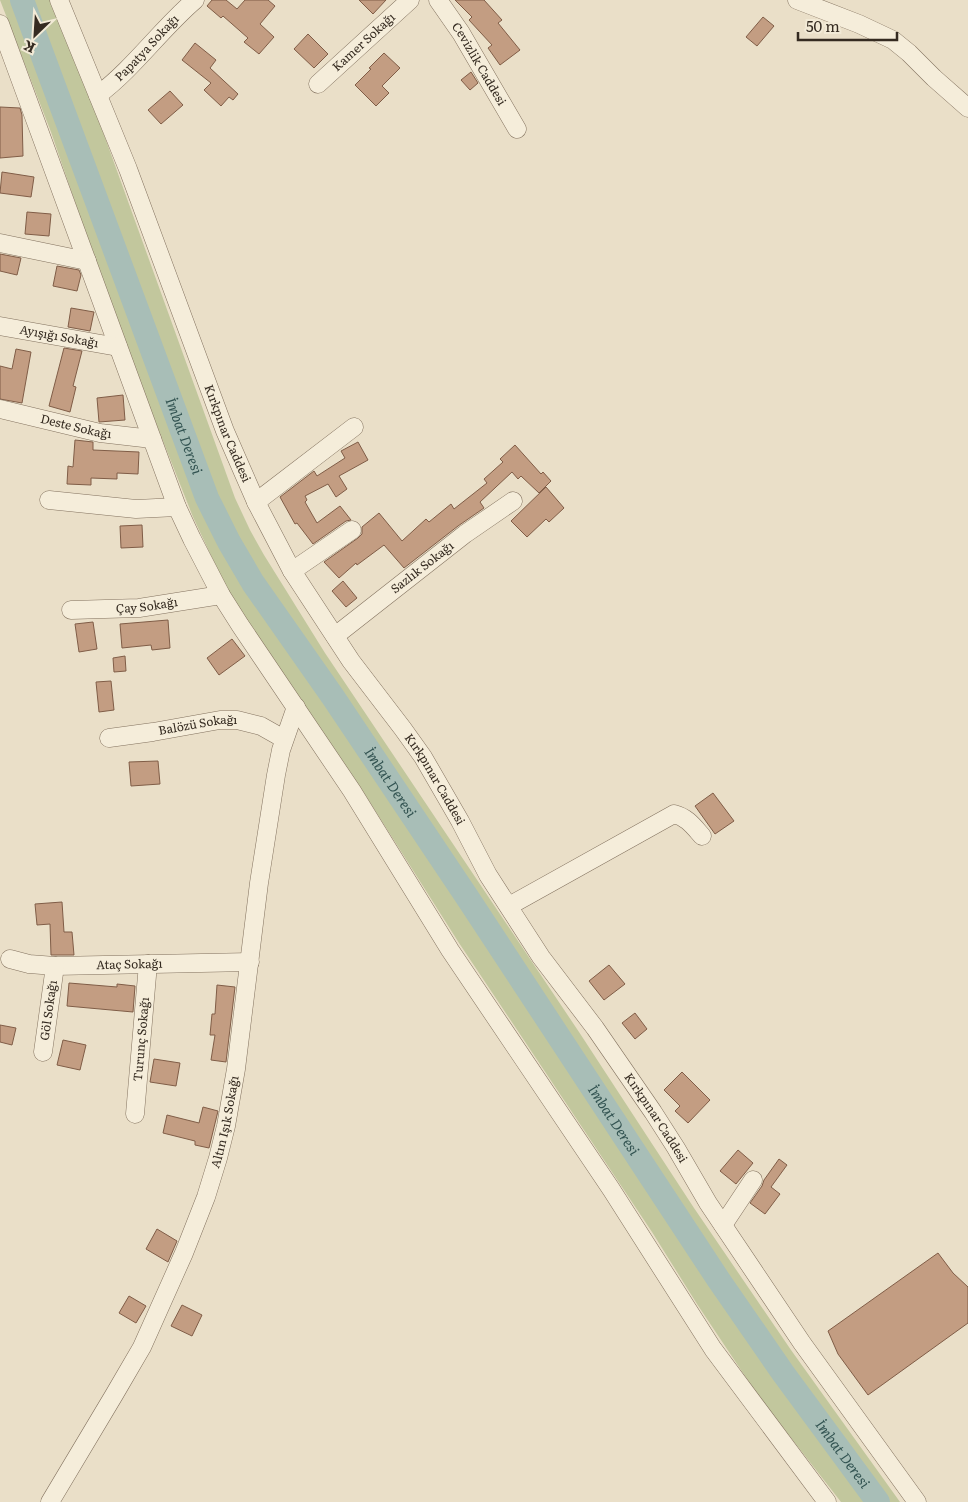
<svg xmlns="http://www.w3.org/2000/svg" width="968" height="1502" viewBox="0 0 968 1502" font-family="Literata,serif">
<style>
.green{fill:#c2c79d}
.lines{fill:none;stroke-linecap:round;stroke-linejoin:round}
.river{stroke:#a8beb7;stroke-width:24}
.building{fill:#c39d82;stroke:#805d47}
.minor-casing{stroke:#83725f;stroke-width:19}
.minor{stroke:#f5edda;stroke-width:18}
.labels{text-anchor:middle;stroke-width:4;stroke-linejoin:round;paint-order:stroke}
.street-label{font-size:12px;fill:#352b21;stroke:#f2ead6}
.water-label{font-size:14px;font-style:italic;fill:#325351;stroke:#f2ead6}
</style>
<rect width="100%" height="100%" fill="#eadfc8"/>
<path class="green" d="M0,0H50L94,107L235,498L250,530L264,555L325,653L579,1032L694,1208L791,1350L900,1502H841L759,1397L697,1304L652,1232L459,943L364,793L304,707L228,592L193,517L116,322L51,132Z"/>
<g class="lines">
<path class="river" id="s1" d="M22,0L207,498L229,542L253,583L333,697L467,897L718,1279L783,1373L878,1502"/>
</g>
<g class="building">
<path d="M212,0H226L237,9L245,0H268L275,6L260,24L274,37L259,54L244,42L248,38L223,16L221,18L207,6Z"/>
<path d="M359,0H386L373,14Z"/>
<path d="M455,0H484L502,20L498,23L520,50L500,65L488,48L492,45L469,20L472,17Z"/>
<path d="M763,17L774,26L757,46L746,37Z"/>
<path d="M308,34L328,54L314,68L294,49Z"/>
<path d="M195,43L216,60L210,68L238,94L233,100L229,97L221,106L204,90L211,83L182,60Z"/>
<path d="M384,53L400,68L382,86L389,93L376,106L355,85L371,69L369,68Z"/>
<path d="M471,72L478,83L470,90L461,80Z"/>
<path d="M170,91L183,105L161,124L148,110Z"/>
<path d="M0,107L20,108L22,115L23,156L0,158Z"/>
<path d="M2,172L34,177L31,197L0,193Z"/>
<path d="M27,212L51,214L49,236L25,234Z"/>
<path d="M0,254L21,258L17,275L0,271Z"/>
<path d="M57,266L79,270L81,275L77,291L53,286Z"/>
<path d="M71,308L94,312L90,331L68,327Z"/>
<path d="M64,348L82,351L73,386L76,387L70,412L49,406Z"/>
<path d="M16,349L31,352L22,403L0,399V366L12,369Z"/>
<path d="M123,395L125,420L99,422L97,398Z"/>
<path d="M75,440L93,442V450L139,452L138,474L117,473V479L91,478V485L67,484L68,466L73,467Z"/>
<path d="M358,442L368,460L339,476L347,489L336,497L328,484L305,496L307,500L305,502L317,523L340,506L351,520L346,521L313,544L297,523L295,524L280,497L314,471L317,476L345,458L341,451Z"/>
<path d="M515,445L541,474L543,472L551,481L539,493L521,476L518,479L512,472L480,502L484,508L458,526L404,568L384,545L357,565L356,563L339,578L324,562L358,538L362,534V527L379,513L402,541L426,519L429,522L451,504L454,509L487,483L484,479L503,462L500,459Z"/>
<path d="M546,487L564,508L549,522L546,519L527,537L511,521Z"/>
<path d="M142,525L143,547L121,548L120,526Z"/>
<path d="M343,581L357,598L346,607L332,591Z"/>
<path d="M168,620L170,648L152,650L151,645L122,648L120,624Z"/>
<path d="M93,622L97,649L79,652L75,624Z"/>
<path d="M232,639L245,656L219,675L207,658Z"/>
<path d="M125,656L126,671L114,672L113,658Z"/>
<path d="M111,681L114,710L99,712L96,682Z"/>
<path d="M158,761L160,784L131,786L129,762Z"/>
<path d="M713,793L734,821L715,834L695,806Z"/>
<path d="M62,902L64,932H72L74,955H51L50,924L37,925L35,904Z"/>
<path d="M609,965L625,984L604,1000L589,981Z"/>
<path d="M69,983L117,987V984L135,986L133,1012L67,1006Z"/>
<path d="M217,985L235,987L226,1062L211,1060L215,1035H210L212,1014H215Z"/>
<path d="M635,1013L647,1029L635,1039L622,1023Z"/>
<path d="M0,1025L16,1028L12,1045L0,1042Z"/>
<path d="M63,1040L86,1045L80,1070L57,1065Z"/>
<path d="M154,1059L180,1063L176,1086L150,1082Z"/>
<path d="M682,1072L710,1100L688,1123L675,1111L680,1106L664,1090Z"/>
<path d="M203,1107L218,1111L209,1148L195,1145V1141L163,1133L167,1115L199,1123Z"/>
<path d="M738,1150L753,1163L736,1184L720,1171Z"/>
<path d="M779,1159L787,1165L771,1187L780,1194L765,1214L750,1203L762,1186L764,1180Z"/>
<path d="M157,1229L177,1241L168,1262L146,1249Z"/>
<path d="M938,1253L953,1273L968,1287V1323L868,1395L838,1354L828,1331Z"/>
<path d="M129,1296L146,1306L136,1323L119,1313Z"/>
<path d="M182,1305L202,1315L192,1336L171,1326Z"/>
</g>
<g class="lines">
<g class="minor-casing">
<g id="minor">
<path id="s2" d="M59,0L128,169L225,431L256,502L292,571L351,661L403,729L423,757L460,821L488,875L541,957L595,1028L653,1112L676,1148L708,1203L802,1343L917,1502"/>
<path id="s3" d="M438,0L461,33L517,129"/>
<path d="M797,0L859,24L893,40L909,53L934,78L968,108"/>
<path d="M0,24L177,507L192,539L221,595L240,625L352,791L450,950L611,1189L713,1349L827,1502"/>
<path id="s4" d="M318,84L410,0"/>
<path id="s5" d="M98,95C134,68 161,29 195,0"/>
<path d="M0,243L87,261"/>
<path id="s6" d="M0,326L118,347"/>
<path id="s7" d="M0,409L100,433L152,439"/>
<path d="M49,500L136,509L177,507"/>
<path d="M256,502L354,427"/>
<path d="M292,571L352,530"/>
<path id="s8" d="M71,610L139,608L221,595"/>
<path id="s9" d="M335,636L465,534L513,501"/>
<path id="s10" d="M109,738L153,732L220,720H237L261,726L284,739"/>
<path d="M509,906L674,814C687,817 694,827 702,836"/>
<path id="s11" d="M10,959L29,964L55,966L250,962"/>
<path id="s12" d="M43,1052L55,966"/>
<path id="s13" d="M135,1114L148,964"/>
<path d="M723,1225L753,1180"/>
<path id="s14" d="M50,1502L114,1395L142,1347L184,1253L206,1197L218,1158L226,1126L236,1069L259,883L276,775L281,750L296,707"/>
</g>
</g>
<use href="#minor" class="minor"/>
</g>
<g class="labels">
<g class="street-label">
<text dy="4" stroke="none"><textPath href="#s4" startOffset="62">Kamer Sokağı</textPath></text>
<text dy="4" stroke="none"><textPath href="#s5" startOffset="68">Papatya Sokağı</textPath></text>
<text dy="4" stroke="none"><textPath href="#s3" startOffset="76">Cevizlik Caddesi</textPath></text>
<text dy="4" stroke="none"><textPath href="#s6" startOffset="60">Ayışığı Sokağı</textPath></text>
<text dy="4" stroke="none"><textPath href="#s7" startOffset="78">Deste Sokağı</textPath></text>
<text dy="4" stroke="none"><textPath href="#s2" startOffset="465">Kırkpınar Caddesi</textPath></text>
<text dy="4" stroke="none"><textPath href="#s9" startOffset="111">Sazlık Sokağı</textPath></text>
<text dy="4" stroke="none"><textPath href="#s8" startOffset="76">Çay Sokağı</textPath></text>
<text dy="4" stroke="none"><textPath href="#s10" startOffset="90">Balözü Sokağı</textPath></text>
<text dy="4" stroke="none"><textPath href="#s2" startOffset="870">Kırkpınar Caddesi</textPath></text>
<text dy="4" stroke="none"><textPath href="#s11" startOffset="120">Ataç Sokağı</textPath></text>
<text dy="4" stroke="none"><textPath href="#s12" startOffset="42">Göl Sokağı</textPath></text>
<text dy="4" stroke="none"><textPath href="#s13" startOffset="75">Turunç Sokağı</textPath></text>
<text dy="4" stroke="none"><textPath href="#s2" startOffset="1275">Kırkpınar Caddesi</textPath></text>
<text dy="4" stroke="none"><textPath href="#s14" startOffset="421">Altın Işık Sokağı</textPath></text>
</g>
<g class="water-label">
<text dy="5" stroke="none"><textPath href="#s1" startOffset="465">İmbat Deresi</textPath></text>
<text dy="5" stroke="none"><textPath href="#s1" startOffset="870">İmbat Deresi</textPath></text>
<text dy="5" stroke="none"><textPath href="#s1" startOffset="1275">İmbat Deresi</textPath></text>
<text dy="5" stroke="none"><textPath href="#s1" startOffset="1680">İmbat Deresi</textPath></text>
</g>
</g>
<g transform="translate(35 35) rotate(205)" stroke="#f2ead6" stroke-width="4" paint-order="stroke">
<path d="M0-4L9 19L0 12L-9 19Z" fill="#352b21"/>
<text y="-8" font-size="14" font-weight="bold" text-anchor="middle" fill="#352b21">K</text>
</g>
<path d="M798 32v8h99v-8" fill="none" stroke="#352b21" stroke-width="2.5"/>
<text x="806" y="32" font-size="15" fill="#352b21" stroke="#f2ead6" stroke-width="4" paint-order="stroke">50 m</text>
</svg>
